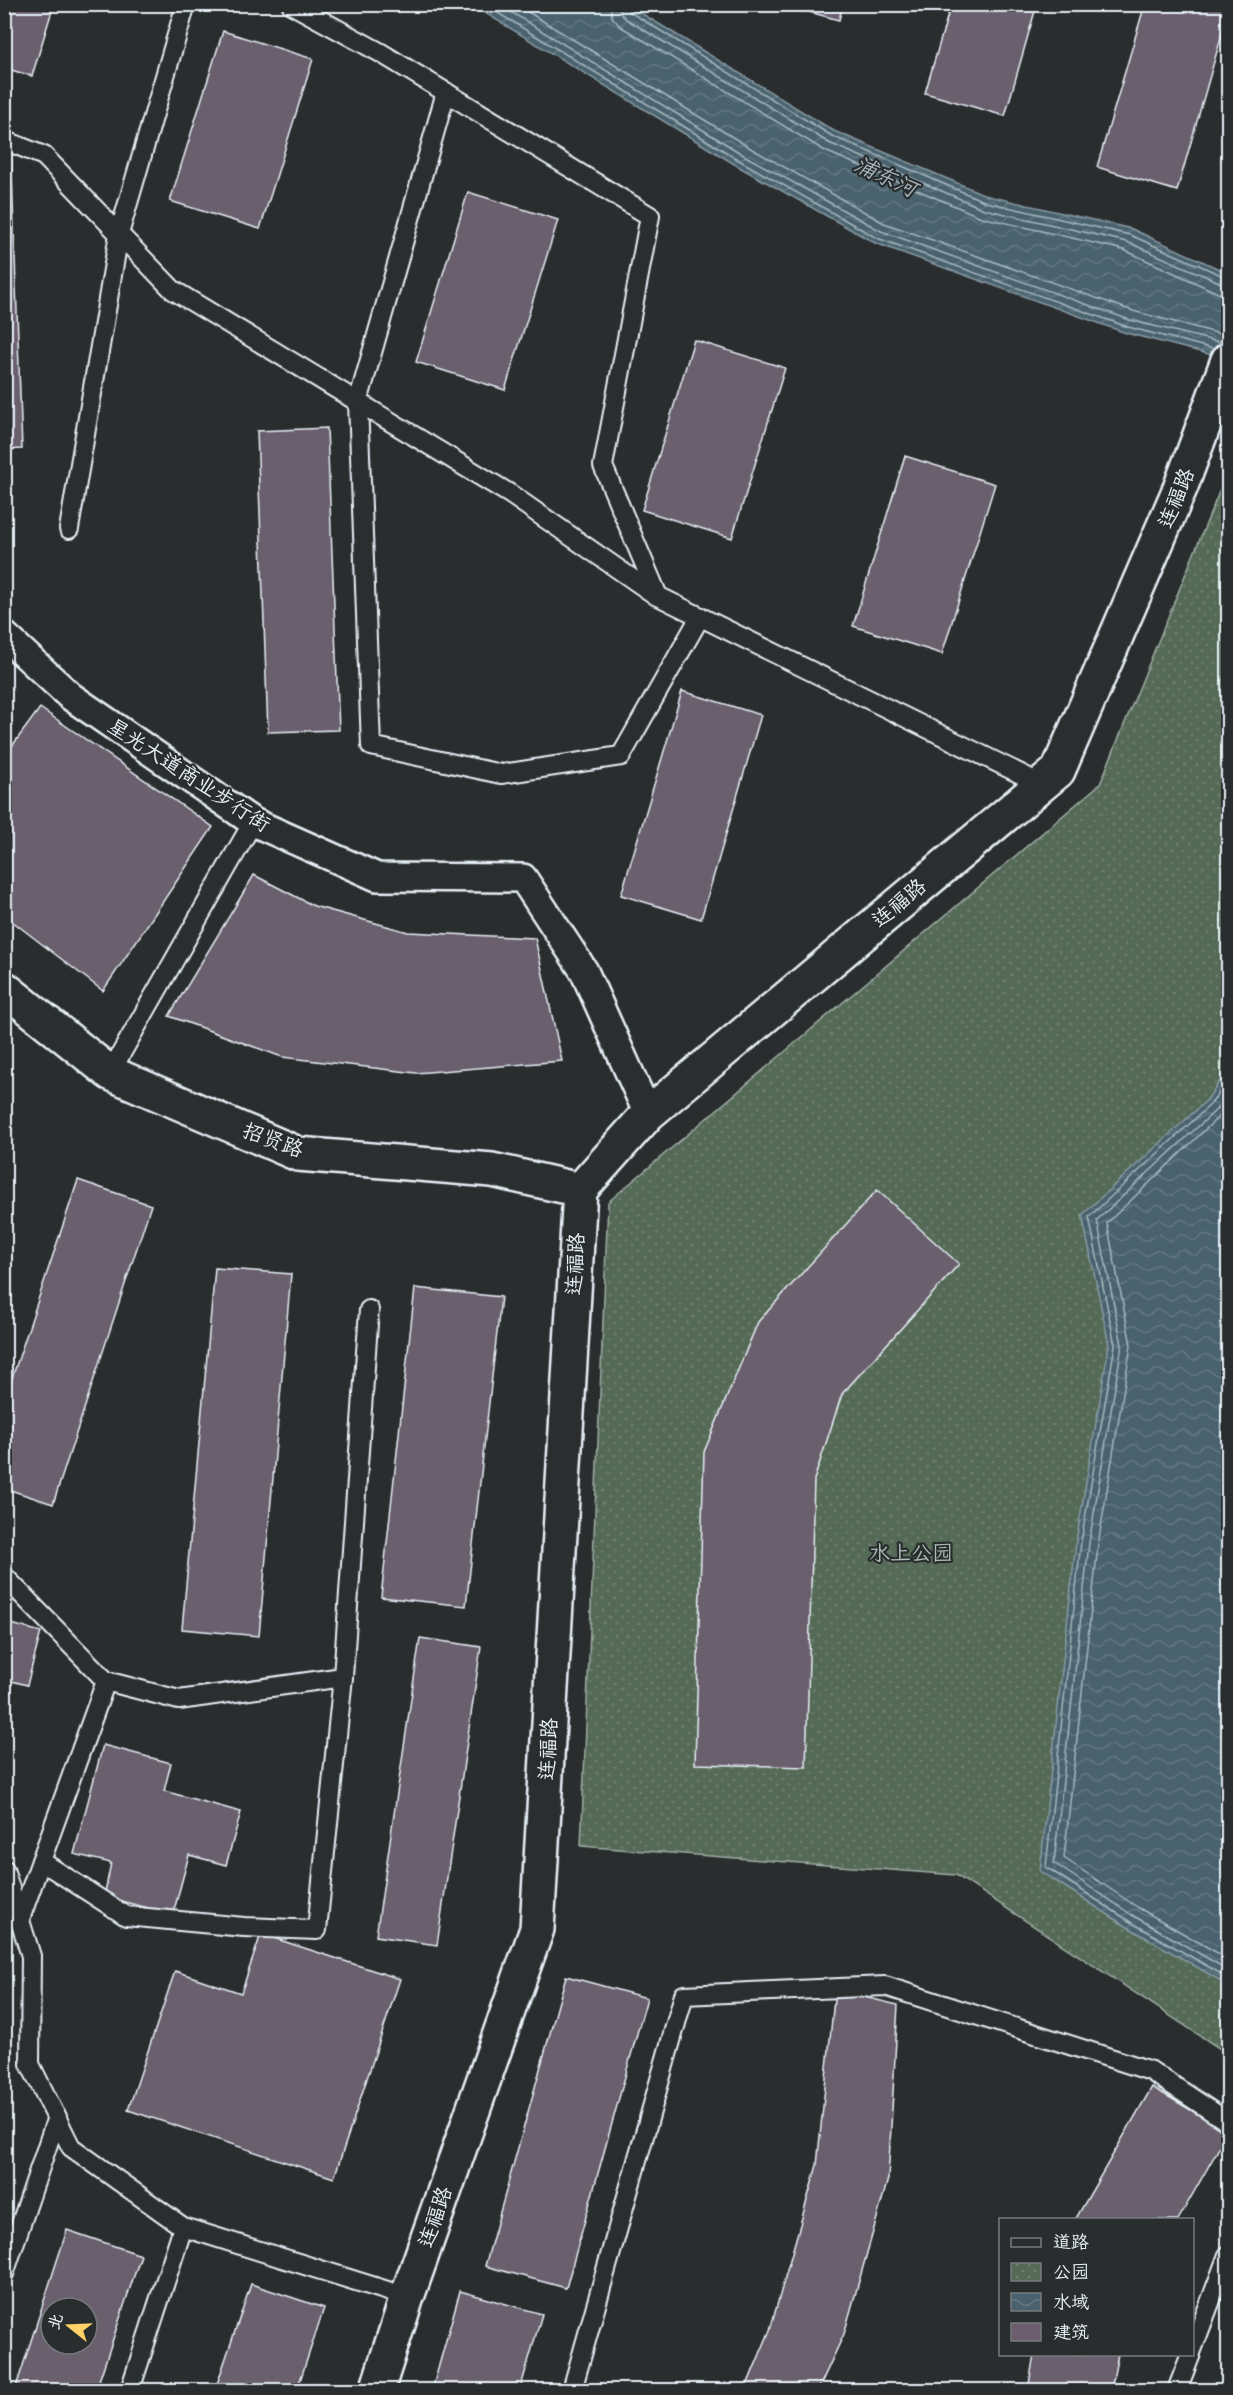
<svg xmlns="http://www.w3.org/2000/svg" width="1233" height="2395" viewBox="0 0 1233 2395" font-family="Pangolin,'LXGW WenKai TC',sans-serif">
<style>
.park{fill:url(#park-dots);stroke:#9eaea7;stroke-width:1.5}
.water{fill:url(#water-waves);stroke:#899ba5;stroke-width:1.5}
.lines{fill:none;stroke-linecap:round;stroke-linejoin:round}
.shore{stroke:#a8b8c1;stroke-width:1.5}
.building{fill:#6b5f6d;stroke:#e8f1f8;stroke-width:1.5;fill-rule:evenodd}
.service-casing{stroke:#e8f1f8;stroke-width:22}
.pedestrian-casing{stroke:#e8f1f8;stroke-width:32}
.tertiary-casing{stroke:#e8f1f8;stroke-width:38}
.service{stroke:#2a2d2e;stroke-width:18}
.pedestrian{stroke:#2a2d2e;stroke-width:27}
.tertiary{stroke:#2a2d2e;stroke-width:33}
.labels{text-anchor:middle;stroke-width:4.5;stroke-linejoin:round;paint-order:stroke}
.street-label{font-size:21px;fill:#e8f1f8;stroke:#2a2d2e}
.park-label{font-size:21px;fill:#adbbb7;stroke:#2a2d2e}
.water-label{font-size:22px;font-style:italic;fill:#a8b8c1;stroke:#2a2d2e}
</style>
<defs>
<pattern id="park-dots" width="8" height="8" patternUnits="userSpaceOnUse" patternTransform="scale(1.5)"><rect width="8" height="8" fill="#556a56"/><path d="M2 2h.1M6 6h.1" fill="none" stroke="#6d806f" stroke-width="1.8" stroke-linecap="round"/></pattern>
<pattern id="water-waves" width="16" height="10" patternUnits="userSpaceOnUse" patternTransform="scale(1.5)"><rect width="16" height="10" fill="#49626e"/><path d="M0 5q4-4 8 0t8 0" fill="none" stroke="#637983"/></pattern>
</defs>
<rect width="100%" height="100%" fill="#2a2d2e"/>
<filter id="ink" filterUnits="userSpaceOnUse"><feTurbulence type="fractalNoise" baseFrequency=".0167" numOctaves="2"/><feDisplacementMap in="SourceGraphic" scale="12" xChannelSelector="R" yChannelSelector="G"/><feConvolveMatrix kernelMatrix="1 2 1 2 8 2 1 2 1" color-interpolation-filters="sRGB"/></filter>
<g filter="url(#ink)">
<path class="park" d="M1228,470V2054L956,1875L581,1846L608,1202L1100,784Z"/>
<g class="water">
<path d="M472,5H628L834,131L988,196L1132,229L1228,273V359L1126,333L875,243L741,168Z"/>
<path d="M1228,1069V1985L1126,1926L1040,1871L1076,1542L1109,1345L1082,1215L1207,1100Z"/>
</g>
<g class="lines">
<g class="shore">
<path d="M483,4L744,163L877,238L1128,327L1214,349"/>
<path d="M498,4L747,157L881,231L1130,320L1222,343"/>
<path d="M515,4L752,149L884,223L1133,311L1228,336"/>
<path d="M610,4L612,17L620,26L825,151L981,217L1124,250L1218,293L1228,295"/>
<path d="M619,4L620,13L626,19L829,143L984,209L1127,242L1228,286"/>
<path d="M626,4L630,12L832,136L986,202L1130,235L1228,278"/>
<path d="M1228,1080L1211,1104L1089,1217L1115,1345L1081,1542L1046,1867L1129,1921L1228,1978"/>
<path d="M1228,1093L1216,1110L1097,1220L1122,1345L1089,1543L1054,1863L1132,1915L1228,1970"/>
<path d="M1228,1108L1107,1223L1131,1345L1098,1545L1064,1858L1137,1907L1228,1959"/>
</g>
</g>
<g class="building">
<path d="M4,4H54L32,76L4,68Z"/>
<path d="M780,4H843L839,20Z"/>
<path d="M951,4H1037L1005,116L925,93Z"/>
<path d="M1145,4H1228V13L1177,191L1097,167Z"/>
<path d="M223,31L313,59L260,229L170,201Z"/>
<path d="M4,147H11L22,449L4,450Z"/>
<path d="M468,192L558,220L505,390L416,362Z"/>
<path d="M694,340L785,368L732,538L642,510Z"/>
<path d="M327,428L339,730L268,732L257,431Z"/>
<path d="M905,456L995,484L942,654L853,626Z"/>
<path d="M682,691L761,715L701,919L621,895Z"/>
<path d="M40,708L213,827L103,991L4,915V757Z"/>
<path d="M254,875L314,906L408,932L535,938L562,1061L416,1073L282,1057L169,1016Z"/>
<path d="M78,1180L151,1205L53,1504L4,1488V1402Z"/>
<path d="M877,1190L959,1264L842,1394L814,1480L806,1767L695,1764L704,1452L758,1322Z"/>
<path d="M215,1268L291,1274L259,1636L182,1629Z"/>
<path d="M415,1288L501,1297L466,1606L381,1597Z"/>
<path d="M4,1622L41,1632L27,1685L4,1679Z"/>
<path d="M420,1638L481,1647L437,1945L376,1936Z"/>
<path d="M103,1745L171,1763L164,1791L241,1812L226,1865L189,1855L173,1914L104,1897L111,1863L74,1854Z"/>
<path d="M261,1934L400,1979L334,2178L128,2110L175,1971L241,1993Z"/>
<path d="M566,1976L647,1998L566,2288L485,2266Z"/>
<path d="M835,1990L898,2005L888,2179L844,2334L818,2390H745L770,2330L817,2165Z"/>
<path d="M1152,2087L1228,2132L1178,2220H1075Z"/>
<path d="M67,2230L141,2255L96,2390H15ZM51,2308H87V2344H51Z"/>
<path d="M251,2284L324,2308L297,2390H215Z"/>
<path d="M460,2291L542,2314L520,2390H432Z"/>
<path d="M1034,2354H1118L1111,2390H1028Z"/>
</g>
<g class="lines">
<g class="service-casing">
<g id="service">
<path d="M291,4L381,53L650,216L603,466L658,596L1041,784"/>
<path d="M446,92L358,402L371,746L501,774L621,756L700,617"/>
<path d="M4,140L44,156L173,290L510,494L657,596"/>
<path d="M69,529L119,234L186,4"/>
<path d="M110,1073L253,822"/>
<path d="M4,1576L106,1681L179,1700L343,1677L317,1930L244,1927L126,1916L41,1861"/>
<path d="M343,1677L369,1310"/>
<path d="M4,1869L31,1956L30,2064L71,2147L183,2227L407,2297"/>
<path d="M20,1919L106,1681"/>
<path d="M4,2274L57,2117"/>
<path d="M1192,2350L1228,2255"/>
<path d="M130,2390L183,2227"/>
<path d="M572,2390L684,1995L885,1986L1151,2071L1228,2122"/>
<path d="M1177,2390L1191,2354"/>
</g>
</g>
<g class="pedestrian-casing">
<path id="pedestrian" d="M4,635L70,696L253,822L377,877L523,878L584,971L648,1114"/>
</g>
<g class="tertiary-casing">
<g id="tertiary">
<path d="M4,988L110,1073L298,1154L492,1170L580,1190"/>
<path d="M377,2390L407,2297L537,1929L580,1190L648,1114L1058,771L1181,486L1228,360"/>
</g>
</g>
<use href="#service" class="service"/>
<use href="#pedestrian" class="pedestrian"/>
<use href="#tertiary" class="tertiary"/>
</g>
</g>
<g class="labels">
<g class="street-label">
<text transform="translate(1176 498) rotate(-68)" y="7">连福路</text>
<text transform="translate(189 775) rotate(33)" y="7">星光大道商业步行街</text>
<text transform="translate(899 903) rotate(-40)" y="7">连福路</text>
<text transform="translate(273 1140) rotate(20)" y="7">招贤路</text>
<text transform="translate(575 1264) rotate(-87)" y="7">连福路</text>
<text transform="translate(548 1749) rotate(-87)" y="7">连福路</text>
<text transform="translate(435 2217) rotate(-71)" y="7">连福路</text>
</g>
<g class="park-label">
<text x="911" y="1560">水上公园</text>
</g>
<g class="water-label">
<text transform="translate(886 176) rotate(25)" y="8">浦东河</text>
</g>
</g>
<rect width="1233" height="2395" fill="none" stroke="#2a2d2e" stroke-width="24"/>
<rect x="12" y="12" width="1209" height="2371" fill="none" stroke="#e8f1f8" stroke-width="2" filter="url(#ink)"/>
<rect x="999" y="2218" width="195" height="138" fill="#2a2d2e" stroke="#767b7f" stroke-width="1.5"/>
<rect x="1011" y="2238" width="30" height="9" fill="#2a2d2e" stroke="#767b7f" stroke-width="1.5"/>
<text x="1053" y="2248" font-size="18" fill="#e8f1f8">道路</text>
<rect x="1011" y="2263" width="30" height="18" fill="url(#park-dots)" stroke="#767b7f" stroke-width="1.5"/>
<text x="1053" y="2278" font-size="18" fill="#e8f1f8">公园</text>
<rect x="1011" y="2293" width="30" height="18" fill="url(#water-waves)" stroke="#767b7f" stroke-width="1.5"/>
<text x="1053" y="2308" font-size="18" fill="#e8f1f8">水域</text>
<rect x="1011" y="2323" width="30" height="18" fill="#6b5f6d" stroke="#767b7f" stroke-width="1.5"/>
<text x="1053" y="2338" font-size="18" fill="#e8f1f8">建筑</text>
<g transform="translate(69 2326) rotate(288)"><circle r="28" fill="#2a2d2e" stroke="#767b7f" stroke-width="1.5"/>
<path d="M0-4.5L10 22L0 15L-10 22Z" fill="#ffd166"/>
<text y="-9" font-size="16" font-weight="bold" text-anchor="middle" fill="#e8f1f8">北</text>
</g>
</svg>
